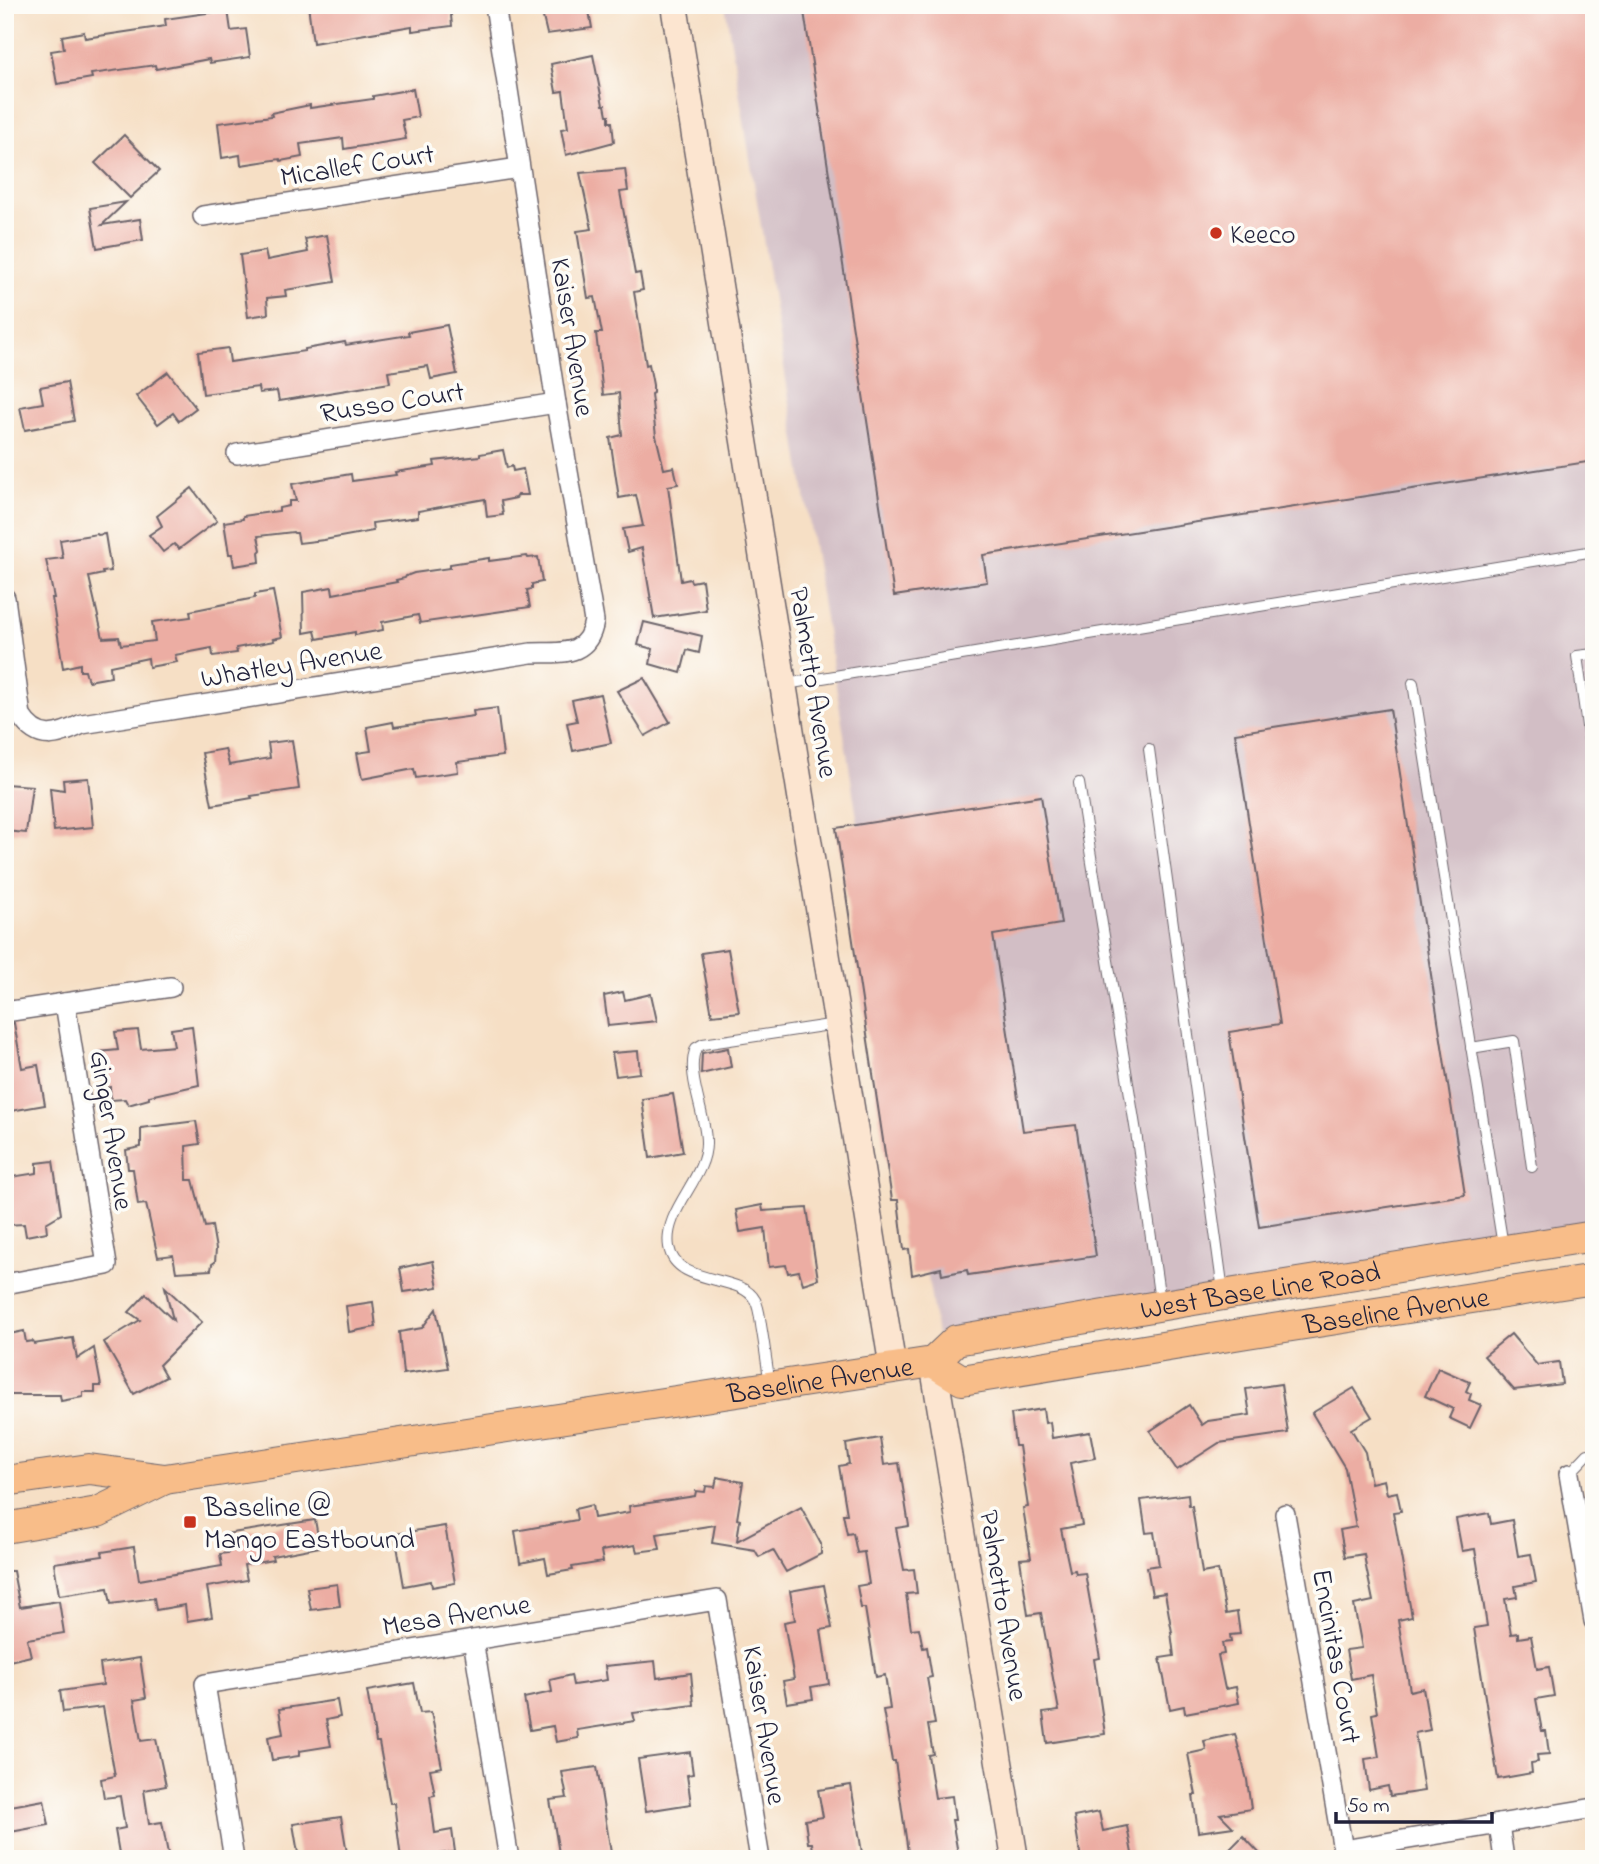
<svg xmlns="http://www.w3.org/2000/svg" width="1599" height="1864" viewBox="0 0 1599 1864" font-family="'Indie Flower',sans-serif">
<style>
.industrial{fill:#d2bec5}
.building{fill:#ecada3}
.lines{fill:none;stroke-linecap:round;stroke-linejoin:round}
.lane-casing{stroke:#6c646b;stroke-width:12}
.street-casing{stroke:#6c646b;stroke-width:22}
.secondary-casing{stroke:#6c646b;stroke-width:29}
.primary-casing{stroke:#6c646b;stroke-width:32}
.lane{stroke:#fff;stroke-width:10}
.street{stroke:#fff;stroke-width:19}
.secondary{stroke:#fce5d0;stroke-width:26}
.primary{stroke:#f8bd89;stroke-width:30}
.poi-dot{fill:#c8321e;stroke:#fdfcf7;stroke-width:2.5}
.labels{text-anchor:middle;stroke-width:7;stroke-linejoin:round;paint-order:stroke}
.street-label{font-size:28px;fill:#22223b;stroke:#fdfcf7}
.poi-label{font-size:28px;fill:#22223b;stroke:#fdfcf7;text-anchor:start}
</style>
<rect width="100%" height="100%" fill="#fdfcf7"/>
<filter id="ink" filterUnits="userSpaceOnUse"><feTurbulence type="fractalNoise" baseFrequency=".0143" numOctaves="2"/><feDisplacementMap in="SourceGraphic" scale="14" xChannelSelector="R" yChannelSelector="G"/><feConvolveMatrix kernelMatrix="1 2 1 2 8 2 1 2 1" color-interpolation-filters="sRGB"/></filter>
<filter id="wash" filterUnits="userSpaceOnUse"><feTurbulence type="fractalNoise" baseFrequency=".00686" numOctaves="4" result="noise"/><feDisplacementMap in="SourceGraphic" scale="28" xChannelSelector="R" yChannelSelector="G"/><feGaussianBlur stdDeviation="1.57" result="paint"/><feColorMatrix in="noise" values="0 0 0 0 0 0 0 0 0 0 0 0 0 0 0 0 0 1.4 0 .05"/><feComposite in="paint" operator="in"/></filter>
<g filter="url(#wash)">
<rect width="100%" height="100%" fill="#f6dfc5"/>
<path class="industrial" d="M725,5H1594V1229L937,1335L847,753Z"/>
<g id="blocks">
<g class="building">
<path d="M308,5H450L452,26L412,31V26L313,43Z"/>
<path d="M588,5L592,28L547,34L542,13Z"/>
<path d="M803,5H1594V461L983,555L987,582L894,596Z"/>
<path d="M228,10L231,31L246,29L250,57L210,63L209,59L156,69L155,65L91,74L92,78L57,84L51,51L64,49L62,36L84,32L85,38L166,26L165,19Z"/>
<path d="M593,55L603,105H605L607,115H609V122H612L614,142L566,155L561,129L568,128L563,91L556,92L551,64Z"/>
<path d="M413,89L418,117L402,120L406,139L344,149L343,138L300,144L302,157L281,161L280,159L241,165L240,155L222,158L218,123L272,116L271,113L310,105V108L373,99V96Z"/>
<path d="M124,135L159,171L130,198L95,163Z"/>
<path d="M625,169L628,191L620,192L635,274L640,273L643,290L634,292L646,365L649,364L653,385V393L651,394L656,436L664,469L674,467L678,484L668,486L681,581L690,579L691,582L702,580L706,610L654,618L642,548L628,552L623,529L643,526L636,495L619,498L610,438L622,435L619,393L603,395L596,333H602L595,297L588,298L577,231L592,229L580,173Z"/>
<path d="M126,202L102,225L140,219L143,240L97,248L90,208Z"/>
<path d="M327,235L335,282L285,290L286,296L267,298L268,314L248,317L240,255L265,251L267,260L308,252L305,239Z"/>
<path d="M447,325L457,374L431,379L428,366L388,372L390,383L279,401L277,391L259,393L258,387L203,394L198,352L228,348L230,362L305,351V349L345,342L346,345L409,335L408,332Z"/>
<path d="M168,372L196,408L179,421L173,413L158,424L136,396Z"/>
<path d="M67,382L74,421L25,430L20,407L43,403L40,387Z"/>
<path d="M503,450L507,468L512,466L513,471L523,469L528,495H518L516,498L501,501L503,515L487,517L485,499L418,511V517L372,523L373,531L324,540L299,543L297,533H294L293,532L258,536L261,550L259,552L260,562L234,566L232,554H229L224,522L243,519V516L279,511V508L289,506V501H296L292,484L351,474L352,481L396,475L395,472L435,466L434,461L480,456V454Z"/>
<path d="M192,488L217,521L179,549L174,544L163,552L149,535L162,526L157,516Z"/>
<path d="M97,534L98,535L105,534L111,571L102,572L103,574L89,577L103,638L119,637L121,645L155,641L152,622L191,617L190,611L255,598V594L273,591L282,637L273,639L274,641L236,648L237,653L213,656L212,648L175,655L177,662L149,667L148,658L110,666L111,677L88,681L85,671H80V664L63,668L52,598H54L46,560L63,558L60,540Z"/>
<path d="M527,556L528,558L538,557L542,582L532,584V589L527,590L530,607L420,623L418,615L382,622L383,630L355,635V632L317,639L315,631L304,633L303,592L332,587L333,594L397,582L396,580L405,578L406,576L414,573L450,568V564L489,558V561Z"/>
<path d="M644,622L702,636L699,653L687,650L681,673L650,664L653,649L638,645Z"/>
<path d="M644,678L670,722L645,736L617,691Z"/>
<path d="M600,694L611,743L573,751L567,723L577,721L572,700Z"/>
<path d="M497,708L503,756L457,762L458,772L416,778L414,769L362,779L357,753L371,751L367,727L393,722L394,727L474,716L473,711Z"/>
<path d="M1390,709L1465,1195L1259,1227L1229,1032L1280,1024L1235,733Z"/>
<path d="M292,740L299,789L251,796L252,798L212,805L202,753L225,749L229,765L270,758L268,743Z"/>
<path d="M88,778L93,827L54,831L50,788L64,790L63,780Z"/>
<path d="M5,784L32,786L26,833L5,831Z"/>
<path d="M1041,796L1061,924L993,935L1023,1131L1076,1125L1096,1256L968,1275L967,1270L942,1275L941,1268L912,1275L909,1249L904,1250L898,1200H892L836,828Z"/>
<path d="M728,949L739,1012L712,1015L701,953Z"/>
<path d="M623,992L625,1000L651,994L657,1021L608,1026L604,996Z"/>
<path d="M14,1023L22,1068L38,1065L45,1105L5,1112V1024Z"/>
<path d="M192,1026L199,1085L149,1096V1099L128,1105L125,1099L111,1100L110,1087L106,1088L99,1052L118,1050L115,1032L138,1030L141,1049L174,1046L171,1029Z"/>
<path d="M728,1048L731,1067L701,1074L702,1053Z"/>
<path d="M638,1051L640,1073L616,1076L612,1053Z"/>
<path d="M673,1094L683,1152L650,1158L642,1099Z"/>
<path d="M196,1121L200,1144L186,1146L187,1180H193L205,1227L212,1226L216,1249L215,1262L212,1264L211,1270L176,1272L173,1255L158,1257L146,1204L138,1205L133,1169H128L126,1150L141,1147V1128Z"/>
<path d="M53,1161L61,1214L46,1223L47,1232L26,1236L24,1224L5,1225V1178L37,1173V1163Z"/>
<path d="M762,1205L763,1211L807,1208L818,1279L803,1284L799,1271L788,1273L786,1265L769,1267L765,1228L740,1232L736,1210Z"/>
<path d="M433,1261L438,1287L404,1292L400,1268Z"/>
<path d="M165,1287L202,1322L159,1365L166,1377L134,1394L104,1342L140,1320L129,1312L146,1294L173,1320Z"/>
<path d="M373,1302L376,1327L349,1332L346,1306Z"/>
<path d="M436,1309L448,1368L403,1374L399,1332L422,1328Z"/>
<path d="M24,1331L26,1342L33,1341L34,1344L73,1338L77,1359L94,1348L101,1386H95V1392H83V1397L61,1401L60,1395H5V1335Z"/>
<path d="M1511,1334L1537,1365L1559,1362L1562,1384L1514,1390L1484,1356Z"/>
<path d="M1438,1368L1470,1382L1466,1391L1471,1394L1469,1400L1481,1405L1470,1428L1449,1418L1453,1409L1425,1396Z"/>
<path d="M1281,1384L1288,1433L1219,1443L1177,1470L1150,1431L1189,1405L1202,1425L1208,1421L1250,1415L1246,1389Z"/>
<path d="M1354,1388L1372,1417L1351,1429L1365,1452L1371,1483L1384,1480L1387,1494L1397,1492L1401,1511L1393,1512L1412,1617L1398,1620L1410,1691L1423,1688L1430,1730L1415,1733L1424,1791L1390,1796L1388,1786L1369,1790L1365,1759L1379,1757L1372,1714L1377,1713L1371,1675L1351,1679L1346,1650L1362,1648L1354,1605L1373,1601L1366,1567L1364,1554L1345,1557L1340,1530L1356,1527L1345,1468L1312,1413Z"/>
<path d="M1043,1409L1045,1423L1050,1422L1052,1438L1090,1432L1095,1458L1070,1463L1082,1525L1061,1529L1070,1571L1075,1570L1076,1574L1085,1573L1100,1658L1094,1659L1105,1734L1047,1743L1043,1713L1059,1711L1041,1613L1028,1615L1020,1559L1031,1558L1023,1508L1028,1507L1019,1446H1015L1011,1414Z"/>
<path d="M880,1438L884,1465L899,1463L909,1526L896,1528L904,1570L914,1569L917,1593L906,1594L911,1629L919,1628L923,1648L927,1647L932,1677L927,1678L935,1724L928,1725L933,1754L928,1755L935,1798L952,1796L955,1820H952L959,1859H909L895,1761H892L883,1710L890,1709L885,1675L876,1677L865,1608H861L857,1586L869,1584L864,1552L857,1553L853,1533L847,1534L843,1514H847L839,1466L849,1464L846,1444Z"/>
<path d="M717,1477L743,1482L737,1519L740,1520L737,1541L801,1507L821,1544V1554L786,1572L773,1550L759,1557L755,1550L712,1543L715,1525L657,1534L660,1549L637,1552L635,1545L601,1551L603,1562L572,1567L573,1570L548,1574L545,1558L520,1563L515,1531L577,1520L575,1509L592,1505L594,1518L630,1512L629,1506L695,1496L696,1491L705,1492L706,1486L715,1487Z"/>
<path d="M1188,1494L1189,1506H1192L1202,1573L1218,1570L1226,1614L1237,1612L1240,1634L1230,1635L1231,1642L1222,1643L1224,1654L1218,1655L1225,1689L1236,1687L1239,1703L1185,1713L1184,1706L1170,1709L1160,1658L1174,1656L1171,1632H1172L1165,1593L1152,1595L1147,1567L1159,1565L1154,1532L1146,1533L1141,1500Z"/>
<path d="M1489,1513L1491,1524L1512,1520L1518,1556L1531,1554L1536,1582L1515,1586L1517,1597L1505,1599L1511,1634L1518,1633V1638L1531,1636L1537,1669L1549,1667L1554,1696L1536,1699L1542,1731H1546L1549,1754L1537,1755L1538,1762L1531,1763L1532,1773L1498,1779L1474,1628L1487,1626L1475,1549L1462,1551L1456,1519Z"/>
<path d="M315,1520L320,1547L272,1556L273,1560L244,1565L247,1580L207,1587L212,1617L187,1621L185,1605L156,1610L154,1598L111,1604L108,1588L59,1595L54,1563L103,1556L102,1552L134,1547L139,1580L222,1566L220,1554L228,1553L225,1534Z"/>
<path d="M445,1526L455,1583L432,1587L431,1581L404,1586L395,1534Z"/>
<path d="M5,1571H13L20,1607L59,1601L64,1633L27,1639L31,1656L5,1662Z"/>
<path d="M337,1584L340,1606L311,1610L307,1588Z"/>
<path d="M824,1585L832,1628L821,1630L829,1684L811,1687L813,1699L787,1703L783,1681L794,1679L784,1622L795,1620L790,1591Z"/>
<path d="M140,1658L146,1698L134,1700L141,1741L156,1739L166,1786L144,1790L149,1824L162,1822L169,1859H120L115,1830L125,1828L120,1796L104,1798L101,1779L115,1776L103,1707L63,1712L60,1691L103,1685L100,1664Z"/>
<path d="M655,1661L657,1678L691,1673L694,1705L633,1713L635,1721L577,1730L578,1738L556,1742L553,1726L530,1730L524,1698L552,1692L550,1680L571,1675L573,1685L607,1680L605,1666Z"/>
<path d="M414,1683L420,1713L431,1712L442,1767L430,1769L435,1795L430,1796L435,1833L452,1830L455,1852L401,1859L394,1803H390L379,1742H376L367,1691Z"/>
<path d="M337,1700L340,1717L326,1720L331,1746L299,1751V1756L272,1760L268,1737L283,1734L279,1709Z"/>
<path d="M1235,1734L1247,1780L1251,1809L1220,1814L1233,1827L1198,1832L1193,1795H1196L1188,1754L1206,1750L1204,1741Z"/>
<path d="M690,1752L693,1774L687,1775L691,1804L646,1811L638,1759Z"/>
<path d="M597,1767L612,1859H560L550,1800L567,1798L562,1772Z"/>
<path d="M851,1785L863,1859H814L812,1843H808L805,1820L823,1817L818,1790Z"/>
<path d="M44,1800L49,1825L5,1833V1807Z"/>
<path d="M1099,1812L1103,1831L1127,1826L1133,1859H1081L1074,1817Z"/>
<path d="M341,1817L348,1859H299L293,1824Z"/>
<path d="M1243,1836L1265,1859H1220Z"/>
</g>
</g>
</g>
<g filter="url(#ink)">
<use href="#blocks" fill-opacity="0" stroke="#6c646b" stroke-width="2"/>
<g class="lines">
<g class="lane-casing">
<g id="lane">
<path d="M1594,654L1577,656L1594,775"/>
<path d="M1413,683L1503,1246"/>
<path d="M786,684L1594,551"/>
<path d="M1149,749L1223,1291"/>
<path d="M1079,783L1136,1132L1160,1301"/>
<path d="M1471,1048L1514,1041L1532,1167"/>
<path d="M770,1384C767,1366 765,1349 762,1331C760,1321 760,1309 755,1300C741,1273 676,1287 669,1247C663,1210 707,1178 706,1142C706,1114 685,1074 696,1048L703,1044L836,1024"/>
<path d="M1569,1474L1588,1454H1594"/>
</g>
</g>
<g class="street-casing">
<g id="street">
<path d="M203,216L519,168"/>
<path d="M237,454L556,403"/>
<path d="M5,598L21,716C38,743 58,736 82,724L531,653C560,652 588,658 594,621L556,403L495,5"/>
<path d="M5,1012L171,987"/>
<path d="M5,1284L107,1265L65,1003"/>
<path d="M1569,1474L1594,1621"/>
<path d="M1285,1514L1343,1850L1594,1808"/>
<path d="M473,1640L509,1859"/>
<path d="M1499,1824L1504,1859"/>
<path d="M234,1859L205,1684L717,1600L760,1859"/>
</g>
</g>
<g class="secondary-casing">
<g id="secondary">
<path d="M674,5L893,1369"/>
<path d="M933,1362L1015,1859"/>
</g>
</g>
<g class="primary-casing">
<g id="primary">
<path id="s1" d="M933,1362L956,1340L1235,1293L1594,1236"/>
<path id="s2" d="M5,1481L89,1469L165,1479L933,1362L962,1380L1247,1333L1594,1279"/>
<path d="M5,1528L98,1512L165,1479"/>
</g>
</g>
<use href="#lane" class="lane"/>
<use href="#street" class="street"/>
<use href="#secondary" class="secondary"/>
<use href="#primary" class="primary"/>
</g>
</g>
<g class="poi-dot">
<circle cx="1216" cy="233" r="7"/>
<rect x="183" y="1515" width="14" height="14" rx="3.5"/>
</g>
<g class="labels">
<g class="street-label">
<text transform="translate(357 164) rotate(-9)" y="10">Micallef Court</text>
<text transform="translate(574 337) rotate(81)" y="10">Kaiser Avenue</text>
<text transform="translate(392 401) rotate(-9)" y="10">Russo Court</text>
<text transform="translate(291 663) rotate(-9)" y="10">Whatley Avenue</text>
<text transform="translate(815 682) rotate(81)" y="10">Palmetto Avenue</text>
<text transform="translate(113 1130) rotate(81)" y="10">Ginger Avenue</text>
<text dy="10" stroke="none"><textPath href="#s1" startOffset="340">West Base Line Road</textPath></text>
<text dy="10" stroke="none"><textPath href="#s2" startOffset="1412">Baseline Avenue</textPath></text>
<text dy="10" stroke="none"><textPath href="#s2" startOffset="824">Baseline Avenue</textPath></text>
<text transform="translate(1005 1605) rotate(81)" y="10">Palmetto Avenue</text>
<text transform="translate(456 1614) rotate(-9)" y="10">Mesa Avenue</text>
<text transform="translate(1338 1656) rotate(80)" y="10">Encinitas Court</text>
<text transform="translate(766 1725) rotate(81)" y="10">Kaiser Avenue</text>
</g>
<g class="poi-label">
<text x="1230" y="243">Keeco</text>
<text x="204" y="1516">Baseline @<tspan x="204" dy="32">Mango Eastbound</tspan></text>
</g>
</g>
<rect width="1599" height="1864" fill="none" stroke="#fdfcf7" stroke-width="28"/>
<path d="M1336 1812v10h156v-10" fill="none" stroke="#22223b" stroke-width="3.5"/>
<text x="1347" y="1812" font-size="21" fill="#22223b" stroke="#fdfcf7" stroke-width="5" paint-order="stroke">50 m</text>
</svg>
